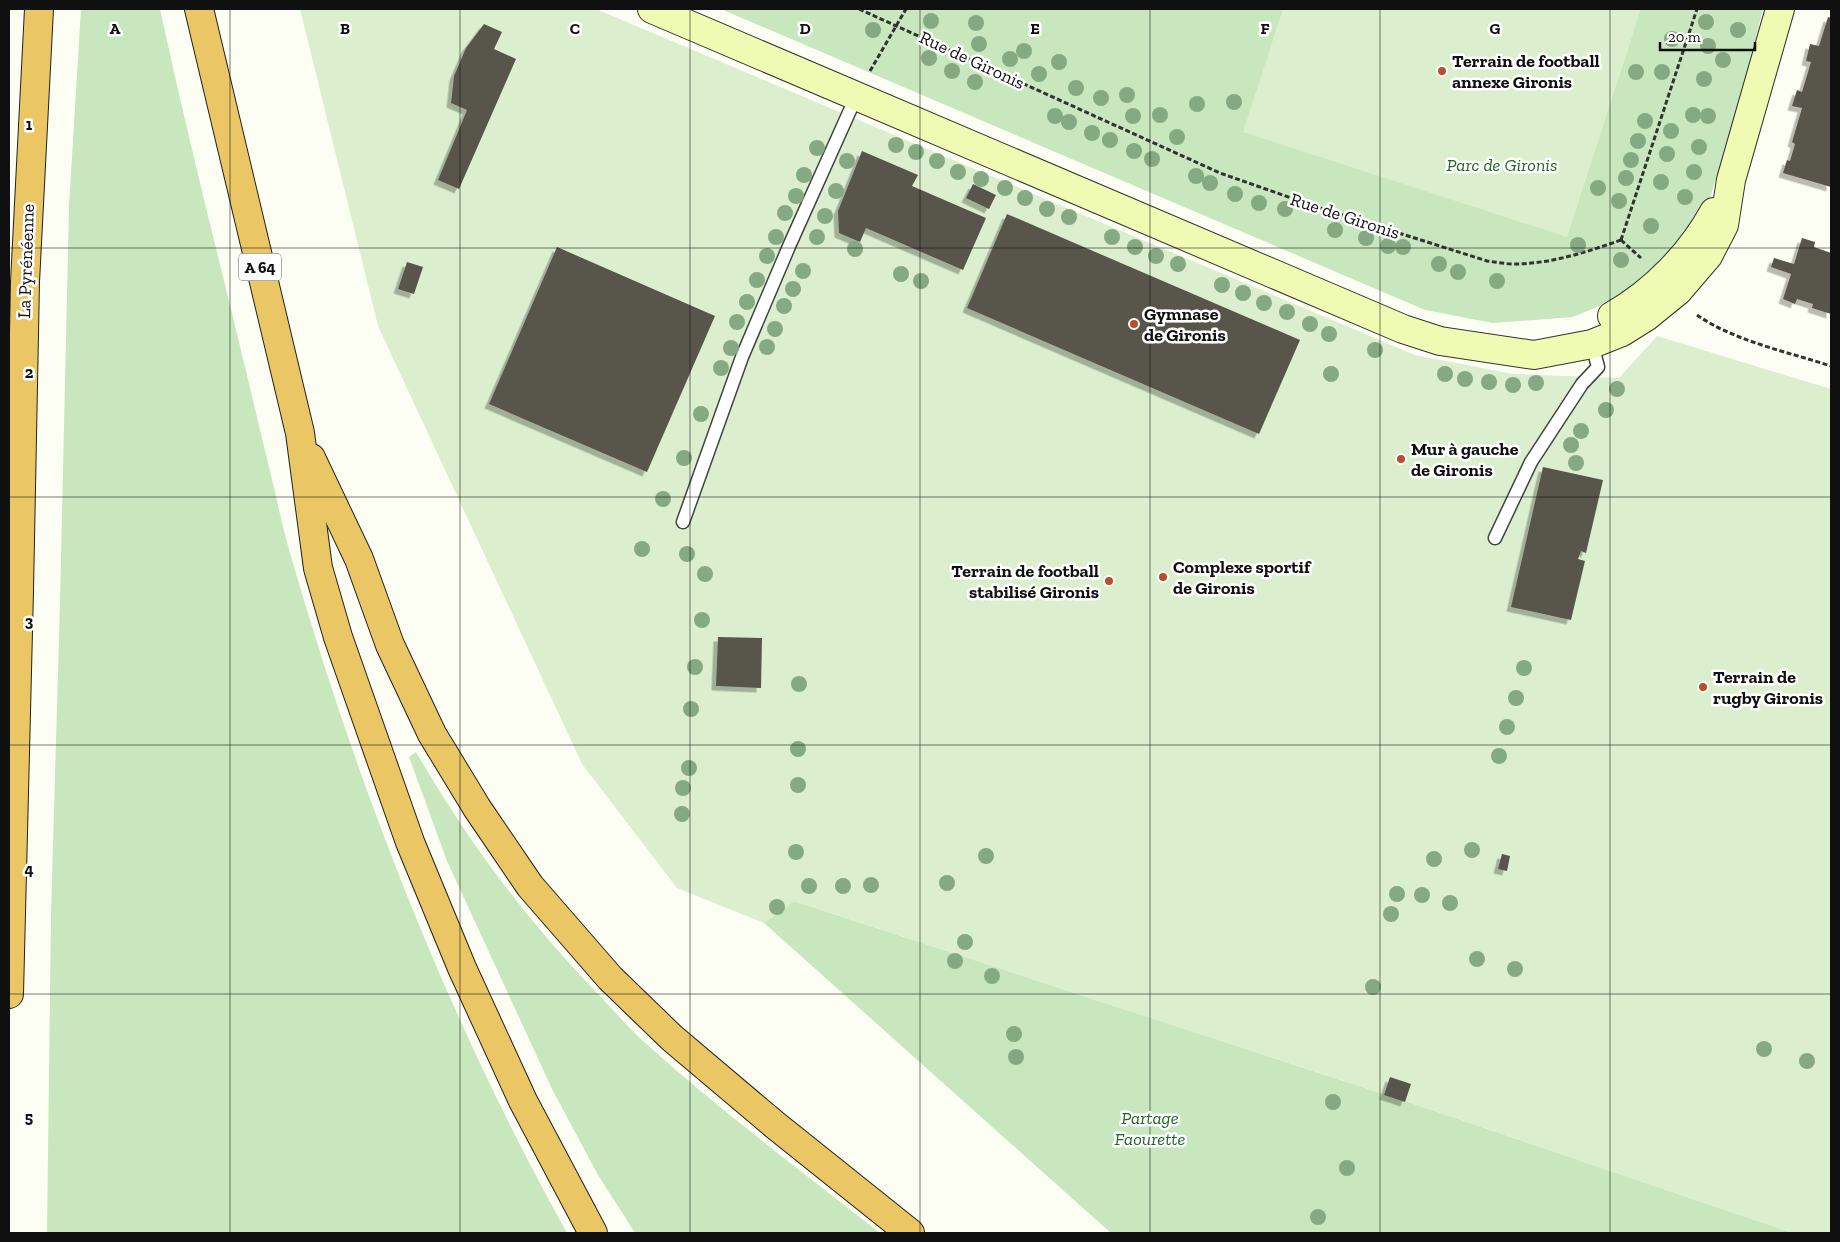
<svg xmlns="http://www.w3.org/2000/svg" width="1840" height="1242" viewBox="0 0 1840 1242" font-family="'Zilla Slab',serif">
<style>
.green{fill:#c8e7be}
.pitch{fill:#dbefcf}
.building{fill:#58544c;filter:url(#shadow)}
.lines{fill:none;stroke-linecap:round;stroke-linejoin:round}
.lane-casing{stroke:#434343;stroke-width:15}
.secondary-casing{stroke:#323232;stroke-width:30}
.highway-casing{stroke:#212121;stroke-width:30}
.path{stroke:#323232;stroke-width:3;stroke-dasharray:5 2.5;stroke-linecap:butt}
.lane{stroke:#fff;stroke-width:12}
.secondary{stroke:#effab2;stroke-width:28}
.highway{stroke:#ebc664;stroke-width:28}
.tree{fill:#85a983}
.grid{fill:none;stroke:#101010;stroke-width:1;stroke-opacity:0.55}
.poi-dot{fill:#b84d2f;stroke:#fff;stroke-width:2}
.labels{text-anchor:middle;stroke-width:5;stroke-linejoin:round;paint-order:stroke}
.shield{fill:#fff;stroke:#585858;stroke-width:1}
.shield-label{font-size:16px;font-weight:bold;fill:#101010}
.street-label{font-size:18px;fill:#101010;stroke:#fff}
.poi-label{font-size:18px;font-weight:bold;fill:#101010;stroke:#fff;text-anchor:start}
.park-label{font-size:18px;font-style:italic;fill:#236427;stroke:#fff}
.grid-label{font-size:16px;text-anchor:middle;font-weight:bold;fill:#101010;stroke:#fff;stroke-width:5;stroke-linejoin:round;paint-order:stroke}
</style>
<defs>
<filter id="shadow"><feDropShadow dx="-4.5" dy="4.5" stdDeviation="0" flood-color="#0004"/></filter>
</defs>
<rect width="100%" height="100%" fill="#fdfef3"/>
<g class="green">
<path d="M81,9H160C182,111 207,212 232,313C245,366 257,418 270,471C277,499 282,526 290,553C358,789 448,1019 567,1233H47L51,914L60,603L69,206Z"/>
<path d="M721,9H1763L1740,101L1710,198L1670,256L1630,293L1573,317L1493,323L1425,310Z"/>
<path d="M416,752C469,843 527,921 600,996C614,1011 627,1026 642,1040C718,1109 800,1170 880,1233H635L598,1175L552,1089L447,861L409,757Z"/>
<path d="M794,901L1417,1105L1793,1233H1111L764,923Z"/>
</g>
<g class="pitch">
<path d="M300,9H596L1415,355L1513,374L1619,378L1657,336L1831,389V1233H1793L1417,1105L794,901L764,923L677,888L582,764L378,326Z"/>
<path d="M1283,9H1641L1567,237L1243,132Z"/>
</g>
<g class="building">
<path d="M1828,17L1831,18V187L1783,173L1787,160L1790,161L1795,144L1792,142L1802,108L1792,106L1797,90L1802,92L1811,62L1806,61L1810,44L1819,46Z"/>
<path d="M484,24L502,32L494,49L516,59L459,189L438,180L467,110L451,103L454,76L466,48Z"/>
<path d="M862,151L918,175L912,186L986,218L963,270L866,228L860,242L839,233L838,211Z"/>
<path d="M973,184L996,195L989,209L966,198Z"/>
<path d="M1007,214L1300,340L1259,434L967,308Z"/>
<path d="M1802,238L1815,242L1814,247L1831,253V314L1812,308L1813,304L1797,299L1795,304L1783,299L1791,274L1771,267L1774,258L1794,264Z"/>
<path d="M557,247L715,316L647,472L489,404Z"/>
<path d="M407,262L423,267L414,294L398,289Z"/>
<path d="M1543,467L1603,480L1586,553L1581,551L1578,559L1585,561L1571,620L1511,607Z"/>
<path d="M718,637L762,638L761,688L716,686Z"/>
<path d="M1502,854L1510,856L1507,871L1498,869Z"/>
<path d="M1390,1077L1411,1084L1405,1102L1384,1095Z"/>
</g>
<g class="lines">
<g class="lane-casing">
<g id="lane">
<path d="M683,522L742,357L790,244L856,97"/>
<path d="M1495,538L1531,462L1582,384L1598,367L1592,344"/>
</g>
</g>
<g class="secondary-casing">
<g id="secondary">
<path d="M652,9L1403,329L1440,341L1534,355L1592,344L1622,332L1646,317L1678,291L1708,256L1724,225L1731,180L1780,9"/>
<path d="M1612,316C1654,292 1691,254 1714,212"/>
</g>
</g>
<g class="highway-casing">
<g id="highway">
<path d="M199,9L300,433L318,568L338,637L410,842L462,968L523,1101L593,1233"/>
<path d="M311,458L359,559L390,645L432,734L477,808L530,886L610,978L672,1038L775,1125L910,1233"/>
<path d="M9,994L19,591L25,282L39,9"/>
</g>
</g>
<g class="path">
<path d="M859,9L1220,173L1317,207L1487,261C1496,262 1505,264 1514,264C1550,264 1587,252 1621,240"/>
<path d="M870,71L906,9"/>
<path d="M1621,240L1697,9"/>
<path d="M1621,240L1641,258"/>
<path d="M1697,315C1734,341 1788,352 1831,366"/>
</g>
<use href="#lane" class="lane"/>
<use href="#secondary" class="secondary"/>
<use href="#highway" class="highway"/>
</g>
<g class="tree">
<circle cx="931" cy="21" r="8"/>
<circle cx="1706" cy="22" r="8"/>
<circle cx="976" cy="23" r="8"/>
<circle cx="873" cy="30" r="8"/>
<circle cx="1738" cy="30" r="8"/>
<circle cx="1672" cy="39" r="8"/>
<circle cx="979" cy="44" r="8"/>
<circle cx="1708" cy="46" r="8"/>
<circle cx="1024" cy="51" r="8"/>
<circle cx="929" cy="58" r="8"/>
<circle cx="1010" cy="59" r="8"/>
<circle cx="1723" cy="60" r="8"/>
<circle cx="1059" cy="62" r="8"/>
<circle cx="952" cy="71" r="8"/>
<circle cx="1636" cy="72" r="8"/>
<circle cx="1662" cy="72" r="8"/>
<circle cx="1039" cy="74" r="8"/>
<circle cx="1704" cy="79" r="8"/>
<circle cx="975" cy="82" r="8"/>
<circle cx="1076" cy="88" r="8"/>
<circle cx="1127" cy="95" r="8"/>
<circle cx="1101" cy="98" r="8"/>
<circle cx="1234" cy="102" r="8"/>
<circle cx="1197" cy="104" r="8"/>
<circle cx="1160" cy="115" r="8"/>
<circle cx="1693" cy="115" r="8"/>
<circle cx="1055" cy="116" r="8"/>
<circle cx="1133" cy="116" r="8"/>
<circle cx="1708" cy="116" r="8"/>
<circle cx="1645" cy="121" r="8"/>
<circle cx="1069" cy="122" r="8"/>
<circle cx="1671" cy="131" r="8"/>
<circle cx="1092" cy="133" r="8"/>
<circle cx="1177" cy="137" r="8"/>
<circle cx="1110" cy="140" r="8"/>
<circle cx="1638" cy="141" r="8"/>
<circle cx="896" cy="145" r="8"/>
<circle cx="1699" cy="147" r="8"/>
<circle cx="817" cy="148" r="8"/>
<circle cx="1134" cy="151" r="8"/>
<circle cx="916" cy="152" r="8"/>
<circle cx="1667" cy="154" r="8"/>
<circle cx="1152" cy="159" r="8"/>
<circle cx="1631" cy="160" r="8"/>
<circle cx="847" cy="161" r="8"/>
<circle cx="937" cy="161" r="8"/>
<circle cx="958" cy="172" r="8"/>
<circle cx="1694" cy="172" r="8"/>
<circle cx="804" cy="175" r="8"/>
<circle cx="1196" cy="176" r="8"/>
<circle cx="1626" cy="178" r="8"/>
<circle cx="981" cy="179" r="8"/>
<circle cx="1661" cy="182" r="8"/>
<circle cx="1210" cy="183" r="8"/>
<circle cx="1005" cy="188" r="8"/>
<circle cx="1598" cy="188" r="8"/>
<circle cx="836" cy="191" r="8"/>
<circle cx="1235" cy="194" r="8"/>
<circle cx="796" cy="196" r="8"/>
<circle cx="1685" cy="197" r="8"/>
<circle cx="1025" cy="198" r="8"/>
<circle cx="1619" cy="201" r="8"/>
<circle cx="1259" cy="203" r="8"/>
<circle cx="1047" cy="209" r="8"/>
<circle cx="1285" cy="209" r="8"/>
<circle cx="785" cy="213" r="8"/>
<circle cx="825" cy="216" r="8"/>
<circle cx="1069" cy="217" r="8"/>
<circle cx="1651" cy="226" r="8"/>
<circle cx="1335" cy="230" r="8"/>
<circle cx="776" cy="237" r="8"/>
<circle cx="817" cy="237" r="8"/>
<circle cx="1112" cy="237" r="8"/>
<circle cx="1366" cy="238" r="8"/>
<circle cx="1578" cy="245" r="8"/>
<circle cx="1388" cy="246" r="8"/>
<circle cx="1135" cy="247" r="8"/>
<circle cx="1403" cy="247" r="8"/>
<circle cx="855" cy="249" r="8"/>
<circle cx="767" cy="256" r="8"/>
<circle cx="1156" cy="256" r="8"/>
<circle cx="1621" cy="260" r="8"/>
<circle cx="1178" cy="264" r="8"/>
<circle cx="1439" cy="264" r="8"/>
<circle cx="803" cy="271" r="8"/>
<circle cx="1458" cy="272" r="8"/>
<circle cx="901" cy="274" r="8"/>
<circle cx="757" cy="280" r="8"/>
<circle cx="921" cy="281" r="8"/>
<circle cx="1497" cy="281" r="8"/>
<circle cx="1222" cy="285" r="8"/>
<circle cx="793" cy="289" r="8"/>
<circle cx="1243" cy="293" r="8"/>
<circle cx="747" cy="302" r="8"/>
<circle cx="1264" cy="303" r="8"/>
<circle cx="784" cy="306" r="8"/>
<circle cx="1287" cy="312" r="8"/>
<circle cx="737" cy="322" r="8"/>
<circle cx="1310" cy="324" r="8"/>
<circle cx="775" cy="329" r="8"/>
<circle cx="1329" cy="334" r="8"/>
<circle cx="767" cy="347" r="8"/>
<circle cx="731" cy="348" r="8"/>
<circle cx="1375" cy="350" r="8"/>
<circle cx="721" cy="368" r="8"/>
<circle cx="1331" cy="374" r="8"/>
<circle cx="1445" cy="374" r="8"/>
<circle cx="1465" cy="379" r="8"/>
<circle cx="1489" cy="382" r="8"/>
<circle cx="1536" cy="383" r="8"/>
<circle cx="1513" cy="385" r="8"/>
<circle cx="1617" cy="389" r="8"/>
<circle cx="1606" cy="410" r="8"/>
<circle cx="701" cy="414" r="8"/>
<circle cx="1581" cy="431" r="8"/>
<circle cx="1571" cy="445" r="8"/>
<circle cx="684" cy="458" r="8"/>
<circle cx="1576" cy="463" r="8"/>
<circle cx="663" cy="499" r="8"/>
<circle cx="642" cy="549" r="8"/>
<circle cx="687" cy="554" r="8"/>
<circle cx="705" cy="574" r="8"/>
<circle cx="702" cy="620" r="8"/>
<circle cx="695" cy="667" r="8"/>
<circle cx="1524" cy="668" r="8"/>
<circle cx="799" cy="684" r="8"/>
<circle cx="1516" cy="698" r="8"/>
<circle cx="691" cy="709" r="8"/>
<circle cx="1507" cy="727" r="8"/>
<circle cx="798" cy="749" r="8"/>
<circle cx="1499" cy="756" r="8"/>
<circle cx="689" cy="768" r="8"/>
<circle cx="798" cy="785" r="8"/>
<circle cx="683" cy="788" r="8"/>
<circle cx="682" cy="814" r="8"/>
<circle cx="1472" cy="850" r="8"/>
<circle cx="796" cy="852" r="8"/>
<circle cx="986" cy="856" r="8"/>
<circle cx="1434" cy="859" r="8"/>
<circle cx="947" cy="883" r="8"/>
<circle cx="871" cy="885" r="8"/>
<circle cx="809" cy="886" r="8"/>
<circle cx="843" cy="886" r="8"/>
<circle cx="1397" cy="894" r="8"/>
<circle cx="1422" cy="895" r="8"/>
<circle cx="1450" cy="903" r="8"/>
<circle cx="777" cy="907" r="8"/>
<circle cx="1391" cy="914" r="8"/>
<circle cx="965" cy="942" r="8"/>
<circle cx="1477" cy="959" r="8"/>
<circle cx="955" cy="961" r="8"/>
<circle cx="1515" cy="969" r="8"/>
<circle cx="992" cy="976" r="8"/>
<circle cx="1373" cy="987" r="8"/>
<circle cx="1014" cy="1034" r="8"/>
<circle cx="1764" cy="1049" r="8"/>
<circle cx="1016" cy="1057" r="8"/>
<circle cx="1807" cy="1061" r="8"/>
<circle cx="1333" cy="1102" r="8"/>
<circle cx="1347" cy="1168" r="8"/>
<circle cx="1318" cy="1217" r="8"/>
</g>
<path class="grid" d="M230,9V1233M460,9V1233M690,9V1233M920,9V1233M1150,9V1233M1380,9V1233M1610,9V1233M9,248H1831M9,497H1831M9,745H1831M9,994H1831"/>
<g class="poi-dot">
<circle cx="1442" cy="71" r="5"/>
<circle cx="1134" cy="324" r="5"/>
<circle cx="1401" cy="459" r="5"/>
<circle cx="1163" cy="577" r="5"/>
<circle cx="1109" cy="581" r="5"/>
<circle cx="1703" cy="687" r="5"/>
</g>
<g class="labels">
<rect class="shield" x="239" y="253.5" width="42" height="27" rx="4"/>
<g class="shield-label">
<text x="260" y="273">A 64</text>
</g>
<g class="street-label">
<text transform="translate(972 60) rotate(25)" y="6">Rue de Gironis</text>
<text transform="translate(1345 216) rotate(18)" y="6">Rue de Gironis</text>
<text transform="translate(26 261) rotate(-88)" y="6">La Pyrénéenne</text>
</g>
<g class="poi-label">
<text x="1452" y="67">Terrain de football<tspan x="1452" dy="21">annexe Gironis</tspan></text>
<text x="1144" y="320">Gymnase<tspan x="1144" dy="21">de Gironis</tspan></text>
<text x="1411" y="455">Mur à gauche<tspan x="1411" dy="21">de Gironis</tspan></text>
<text x="1173" y="573">Complexe sportif<tspan x="1173" dy="21">de Gironis</tspan></text>
<text x="1099" y="577" text-anchor="end">Terrain de football<tspan x="1099" dy="21">stabilisé Gironis</tspan></text>
<text x="1713" y="683">Terrain de<tspan x="1713" dy="21">rugby Gironis</tspan></text>
</g>
<g class="park-label">
<text x="1502" y="171">Parc de Gironis</text>
<text x="1150" y="1124">Partage<tspan x="1150" dy="21">Faourette</tspan></text>
</g>
</g>
<g class="grid-label">
<text x="115" y="34">A</text>
<text x="345" y="34">B</text>
<text x="575" y="34">C</text>
<text x="805" y="34">D</text>
<text x="1035" y="34">E</text>
<text x="1265" y="34">F</text>
<text x="1495" y="34">G</text>
<text x="29" y="130">1</text>
<text x="29" y="378">2</text>
<text x="29" y="627">3</text>
<text x="29" y="875">4</text>
<text x="29" y="1123">5</text>
</g>
<rect width="1840" height="1242" fill="none" stroke="#101010" stroke-width="20"/>
<path d="M1660 42v8h95v-8" fill="none" stroke="#101010" stroke-width="2.5"/>
<text x="1668" y="42" font-size="15" fill="#101010" stroke="#ffffff" stroke-width="4" paint-order="stroke">20 m</text>
</svg>
